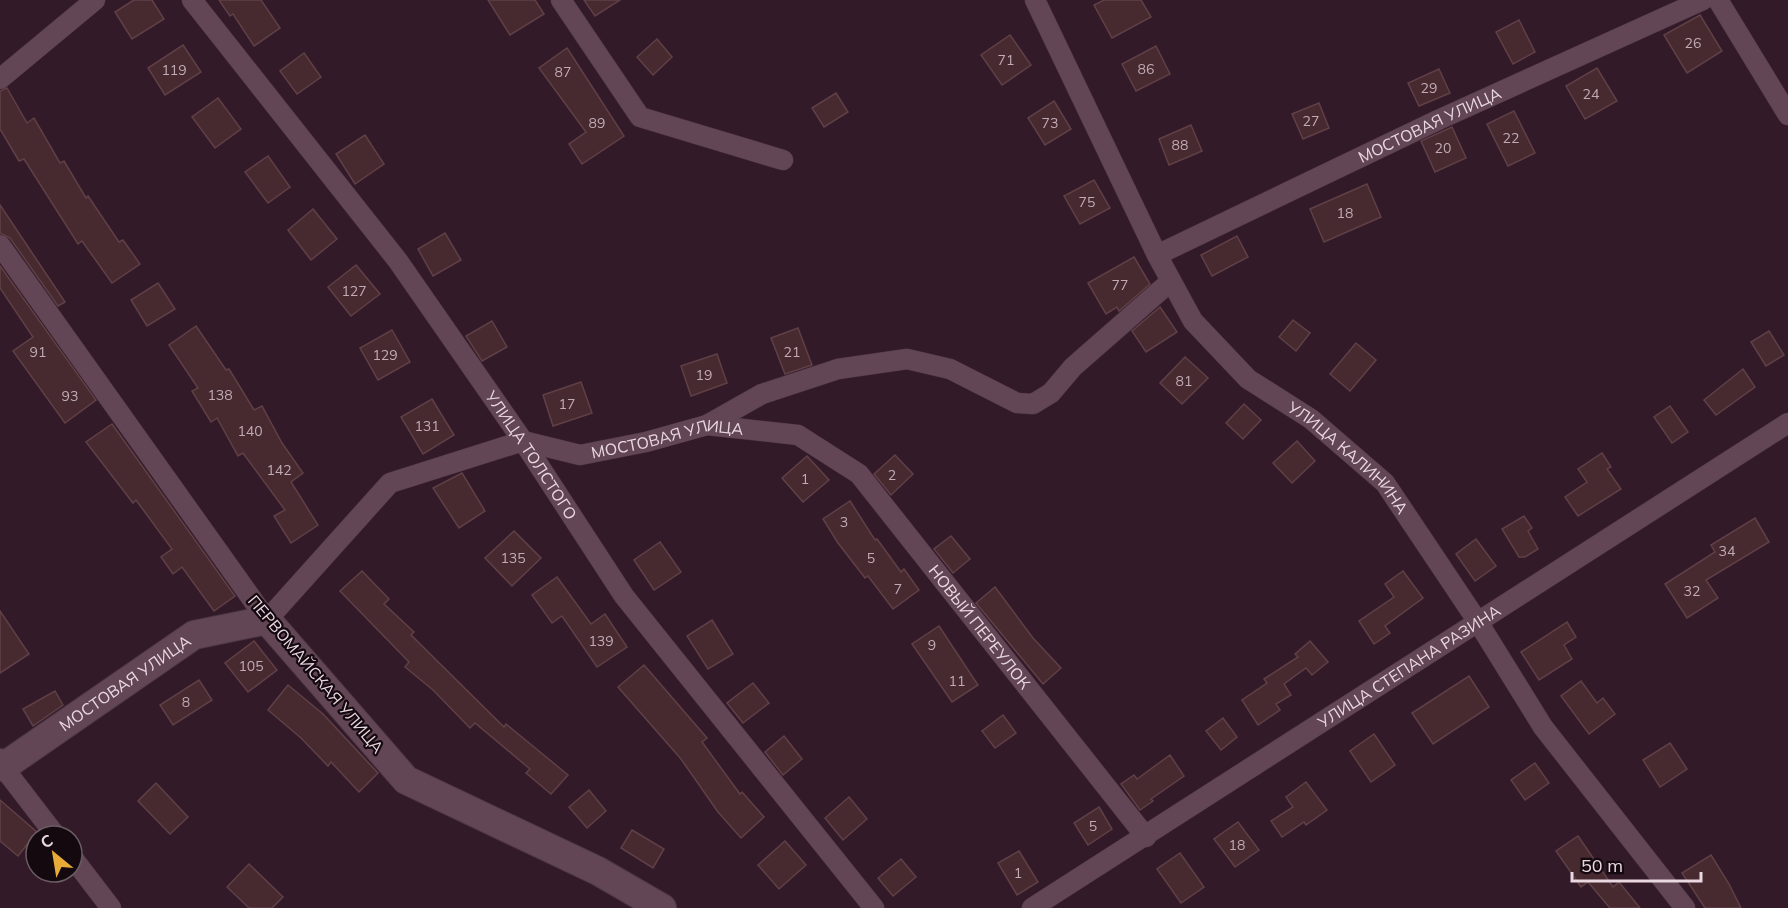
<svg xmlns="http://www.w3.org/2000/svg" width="1788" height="908" viewBox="0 0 1788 908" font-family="Mulish,sans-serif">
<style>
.building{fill:#472930;stroke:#604047;stroke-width:1.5}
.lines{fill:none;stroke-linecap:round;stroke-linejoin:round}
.street-casing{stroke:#4c3743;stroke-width:21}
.secondary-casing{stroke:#4c3743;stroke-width:30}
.street{stroke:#634656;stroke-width:20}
.secondary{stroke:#634656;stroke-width:28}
.labels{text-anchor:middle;stroke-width:4.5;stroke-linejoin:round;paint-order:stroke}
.number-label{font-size:14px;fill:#c1acb5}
.street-label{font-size:16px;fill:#ead8e1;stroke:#14090f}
</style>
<rect width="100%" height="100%" fill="#331a28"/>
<g class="building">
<path d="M134,0H152L164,19L132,39L115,12Z"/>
<path d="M219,0H261L280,28L254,46L233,14L230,16Z"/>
<path d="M488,0H535L544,14L510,35Z"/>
<path d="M584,0H620L595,16Z"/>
<path d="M1104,0H1141L1151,17L1112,38L1094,5Z"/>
<path d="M1700,15L1722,51L1687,73L1664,35Z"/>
<path d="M1519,20L1535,52L1513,64L1496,32Z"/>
<path d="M1010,35L1031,65L1002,85L981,55Z"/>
<path d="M657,39L672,57L653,75L637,57Z"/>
<path d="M183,45L201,72L165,95L148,68Z"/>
<path d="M1156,46L1170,74L1136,91L1122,64Z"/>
<path d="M567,48L624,136L582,164L569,144L586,132L539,68Z"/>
<path d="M304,53L321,77L297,94L280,71Z"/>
<path d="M1597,68L1617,101L1585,119L1566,86Z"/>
<path d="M1439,69L1450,93L1419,106L1408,83Z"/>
<path d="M7,88L27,123L34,118L60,163L64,161L86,198L88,196L119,242L123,240L140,264L112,283L82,241L78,244L24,159L19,161L0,129V91Z"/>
<path d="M836,93L848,112L824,127L812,108Z"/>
<path d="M218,98L241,129L215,148L192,117Z"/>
<path d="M1054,101L1071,129L1045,145L1028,118Z"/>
<path d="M1319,103L1329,128L1303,139L1292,114Z"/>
<path d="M1514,111L1535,153L1508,166L1487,124Z"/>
<path d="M1191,125L1202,151L1169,165L1159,139Z"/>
<path d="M1452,127L1466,158L1435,172L1421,141Z"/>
<path d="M365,135L384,164L355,184L336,154Z"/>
<path d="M268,156L290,187L268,203L245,172Z"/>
<path d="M1094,180L1110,208L1080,224L1064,196Z"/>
<path d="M1367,184L1381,217L1324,242L1310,209Z"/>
<path d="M0,205L65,302L58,306L10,238L0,233Z"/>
<path d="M313,209L337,239L311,260L288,230Z"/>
<path d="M445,233L461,260L433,276L418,249Z"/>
<path d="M1237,236L1248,257L1212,276L1201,255Z"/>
<path d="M1134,257L1150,284L1119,311L1117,307L1106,314L1088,283Z"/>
<path d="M356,265L380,294L351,316L328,287Z"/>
<path d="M0,266L96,400L65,423L13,351L33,337L0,288Z"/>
<path d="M158,283L175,309L147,326L131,300Z"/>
<path d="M1160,307L1177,332L1146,352L1132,331Z"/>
<path d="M1293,320L1310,333L1296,351L1279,337Z"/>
<path d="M492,321L507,347L482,361L466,336Z"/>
<path d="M196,326L226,370L229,369L254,410L262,406L282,443L303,473L291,482L318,525L291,543L274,516L285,510L243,453L238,456L217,418L211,422L192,391L198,388L169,345Z"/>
<path d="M798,328L812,365L785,374L771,338Z"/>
<path d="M392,330L410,362L378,380L360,348Z"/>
<path d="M1769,331L1784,355L1766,366L1751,342Z"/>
<path d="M1356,343L1376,360L1350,391L1330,374Z"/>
<path d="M717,354L727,383L691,396L681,366Z"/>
<path d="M1185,357L1208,378L1182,404L1160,383Z"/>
<path d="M1743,369L1755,387L1716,415L1704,400Z"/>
<path d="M581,382L592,413L553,426L543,395Z"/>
<path d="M432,399L454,435L423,454L401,417Z"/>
<path d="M1244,404L1261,420L1243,439L1226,423Z"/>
<path d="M1670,406L1688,432L1672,443L1654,417Z"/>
<path d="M112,424L235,596L214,611L182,567L173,574L161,557L172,549L136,500L133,503L86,442Z"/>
<path d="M1297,441L1315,461L1292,483L1273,463Z"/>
<path d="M1602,453L1611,467L1607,469L1621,489L1578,516L1565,497L1587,482L1578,469Z"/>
<path d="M895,455L913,474L891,495L874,474Z"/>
<path d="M807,456L829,480L803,502L782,478Z"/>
<path d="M462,473L485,511L459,528L433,488Z"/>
<path d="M850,501L875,540L877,539L901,572L904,569L919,590L893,609L868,576L865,578L838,543L823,519Z"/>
<path d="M1524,516L1532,528L1528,531L1538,549L1525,557H1519L1502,529Z"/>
<path d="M1755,518L1769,542L1706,580L1718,598L1687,618L1665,584L1715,552L1711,545Z"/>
<path d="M514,531L541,558L512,586L485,558Z"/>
<path d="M951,536L970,559L953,573L934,549Z"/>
<path d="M1476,539L1496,566L1475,581L1456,554Z"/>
<path d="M660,542L681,572L654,590L634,560Z"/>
<path d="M362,571L389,599L384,604L414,632L411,635L504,727L506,724L568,775L551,794L526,773L530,769L475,723L470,728L433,690L405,667L409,662L340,591Z"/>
<path d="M1403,571L1423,598L1385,626L1390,633L1374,644L1359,621L1394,597L1385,584Z"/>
<path d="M557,577L591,624L605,614L627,647L597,667L562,616L552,623L532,595Z"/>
<path d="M995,587L1033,638L1061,668L1043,684L976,603Z"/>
<path d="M0,611L29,654L0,673Z"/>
<path d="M712,620L733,654L708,669L687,636Z"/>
<path d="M1567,622L1576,637L1564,645L1572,659L1539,680L1521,652Z"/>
<path d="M939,626L978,685L952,702L912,644Z"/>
<path d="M254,641L277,670L248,692L225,663Z"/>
<path d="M1310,641L1328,662L1312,675L1306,668L1284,684L1291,695L1276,704L1280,710L1258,725L1242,700L1267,683L1264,679L1298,657L1295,654Z"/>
<path d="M644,665L707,738L702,742L740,794L742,792L764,817L741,838L718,812L681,759L618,687Z"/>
<path d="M1469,676L1489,707L1433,744L1412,713Z"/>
<path d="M199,680L212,700L173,725L160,705Z"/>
<path d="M1581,681L1597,703L1603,698L1615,714L1589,734L1561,696Z"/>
<path d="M753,683L769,703L743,723L727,703Z"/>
<path d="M288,685L323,714L378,773L359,792L331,762L328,766L301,738L268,710Z"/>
<path d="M55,691L63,705L33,726L23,709Z"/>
<path d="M1003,715L1016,733L995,748L982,731Z"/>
<path d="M1223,718L1237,737L1221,750L1206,731Z"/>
<path d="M1374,734L1395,765L1371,782L1350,751Z"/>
<path d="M784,736L802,759L783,775L765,752Z"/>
<path d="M1670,743L1687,769L1660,787L1643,760Z"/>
<path d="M1170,755L1184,776L1151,799L1153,801L1140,810L1121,784L1134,775L1137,779Z"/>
<path d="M1535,763L1549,783L1525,800L1511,780Z"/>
<path d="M1306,782L1327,810L1306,825L1304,822L1282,837L1271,821L1293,807L1286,797Z"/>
<path d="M156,783L188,817L170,834L138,801Z"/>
<path d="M589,790L606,811L587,828L569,807Z"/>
<path d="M849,797L867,819L843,840L825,818Z"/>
<path d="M0,800L37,832L18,856L0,841Z"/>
<path d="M1099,807L1112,829L1088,845L1074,823Z"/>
<path d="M1238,822L1259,850L1235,867L1214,839Z"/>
<path d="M632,830L664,849L653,868L621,848Z"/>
<path d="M1578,836L1613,887L1619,882L1640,908H1610L1588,882L1581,887L1556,851Z"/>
<path d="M785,841L806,865L779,889L758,865Z"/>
<path d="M1019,851L1038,882L1017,895L998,863Z"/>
<path d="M1180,853L1204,887L1181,903L1157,869Z"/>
<path d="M1711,855L1729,884L1741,908H1705L1682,873Z"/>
<path d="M901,859L916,877L893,896L878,878Z"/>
<path d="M249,864L283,897L272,908H249L227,887Z"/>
</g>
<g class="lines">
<g class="street-casing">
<g id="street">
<path id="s1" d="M192,0L398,261L523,441L624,596L874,908"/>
<path d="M561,0L640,117L783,160"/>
<path id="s2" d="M1035,0L1157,255L1193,321L1248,379L1311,419L1385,483L1478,622L1543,727L1685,908"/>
<path d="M1718,0L1788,115"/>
<path d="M0,79L95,0"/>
<path id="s3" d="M0,245L267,620L390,483L523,441L580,455L646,442L707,425L798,435L859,474L1146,837"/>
<path id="s4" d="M1157,255L1438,120L1703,0"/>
<path d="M707,425L762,394L838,369L907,359L950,369L1017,403L1033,404L1051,393L1073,367L1171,281"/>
<path d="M0,769L3,767L56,836"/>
<path d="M72,857L111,908"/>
<path id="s5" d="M1032,908L1788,423"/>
</g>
</g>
<g class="secondary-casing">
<g id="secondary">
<path id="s6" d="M0,763L3,767L194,635L267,620L406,780L598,871L662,908"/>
</g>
</g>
<use href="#street" class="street"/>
<use href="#secondary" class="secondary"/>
</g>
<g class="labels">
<g class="number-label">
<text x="1693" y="48">26</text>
<text x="1006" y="65">71</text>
<text x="1146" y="74">86</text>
<text x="174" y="75">119</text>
<text x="563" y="77">87</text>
<text x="1429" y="93">29</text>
<text x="1591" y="99">24</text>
<text x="1311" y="126">27</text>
<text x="597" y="128">89</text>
<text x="1050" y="128">73</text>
<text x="1511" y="143">22</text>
<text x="1180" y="150">88</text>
<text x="1443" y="153">20</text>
<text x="1087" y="207">75</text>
<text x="1345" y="218">18</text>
<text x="1120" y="290">77</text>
<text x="354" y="296">127</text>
<text x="38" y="357">91</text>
<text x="792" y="357">21</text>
<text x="385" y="360">129</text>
<text x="704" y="380">19</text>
<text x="1184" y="386">81</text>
<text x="220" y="400">138</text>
<text x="70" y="401">93</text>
<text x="567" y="409">17</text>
<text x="427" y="431">131</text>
<text x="250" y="436">140</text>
<text x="279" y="475">142</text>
<text x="892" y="480">2</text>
<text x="805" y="484">1</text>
<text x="844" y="527">3</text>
<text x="1727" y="556">34</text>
<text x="513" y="563">135</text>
<text x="871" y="563">5</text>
<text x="898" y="594">7</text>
<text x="1692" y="596">32</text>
<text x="601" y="646">139</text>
<text x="932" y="650">9</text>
<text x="251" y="671">105</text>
<text x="957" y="686">11</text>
<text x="186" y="707">8</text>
<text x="1093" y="831">5</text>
<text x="1237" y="850">18</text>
<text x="1018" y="878">1</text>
</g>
<g class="street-label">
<text dy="6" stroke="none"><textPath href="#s4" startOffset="302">МОСТОВАЯ УЛИЦА</textPath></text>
<text dy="6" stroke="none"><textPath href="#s3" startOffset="932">МОСТОВАЯ УЛИЦА</textPath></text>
<text dy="6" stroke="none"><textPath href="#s1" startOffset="568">УЛИЦА ТОЛСТОГО</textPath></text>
<text dy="6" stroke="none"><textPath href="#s2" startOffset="566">УЛИЦА КАЛИНИНА</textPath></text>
<text dy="6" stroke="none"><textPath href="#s3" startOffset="1332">НОВЫЙ ПЕРЕУЛОК</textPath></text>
<text dy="6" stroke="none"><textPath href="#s5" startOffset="448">УЛИЦА СТЕПАНА РАЗИНА</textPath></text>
<text transform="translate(316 674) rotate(50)" y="6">ПЕРВОМАЙСКАЯ УЛИЦА</text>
<text dy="6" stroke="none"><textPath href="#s6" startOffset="153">МОСТОВАЯ УЛИЦА</textPath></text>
</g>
</g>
<g transform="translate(54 854) rotate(330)"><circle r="28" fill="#14090f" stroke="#6a5c63" stroke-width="1.5"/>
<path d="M0-4.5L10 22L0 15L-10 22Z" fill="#e8ab37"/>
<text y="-9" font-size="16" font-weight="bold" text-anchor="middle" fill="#ead8e1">С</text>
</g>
<path d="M1572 872v9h129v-9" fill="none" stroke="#ead8e1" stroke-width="3"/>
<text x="1581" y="872" font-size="18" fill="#ead8e1" stroke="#14090f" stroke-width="4.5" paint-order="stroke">50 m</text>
</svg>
